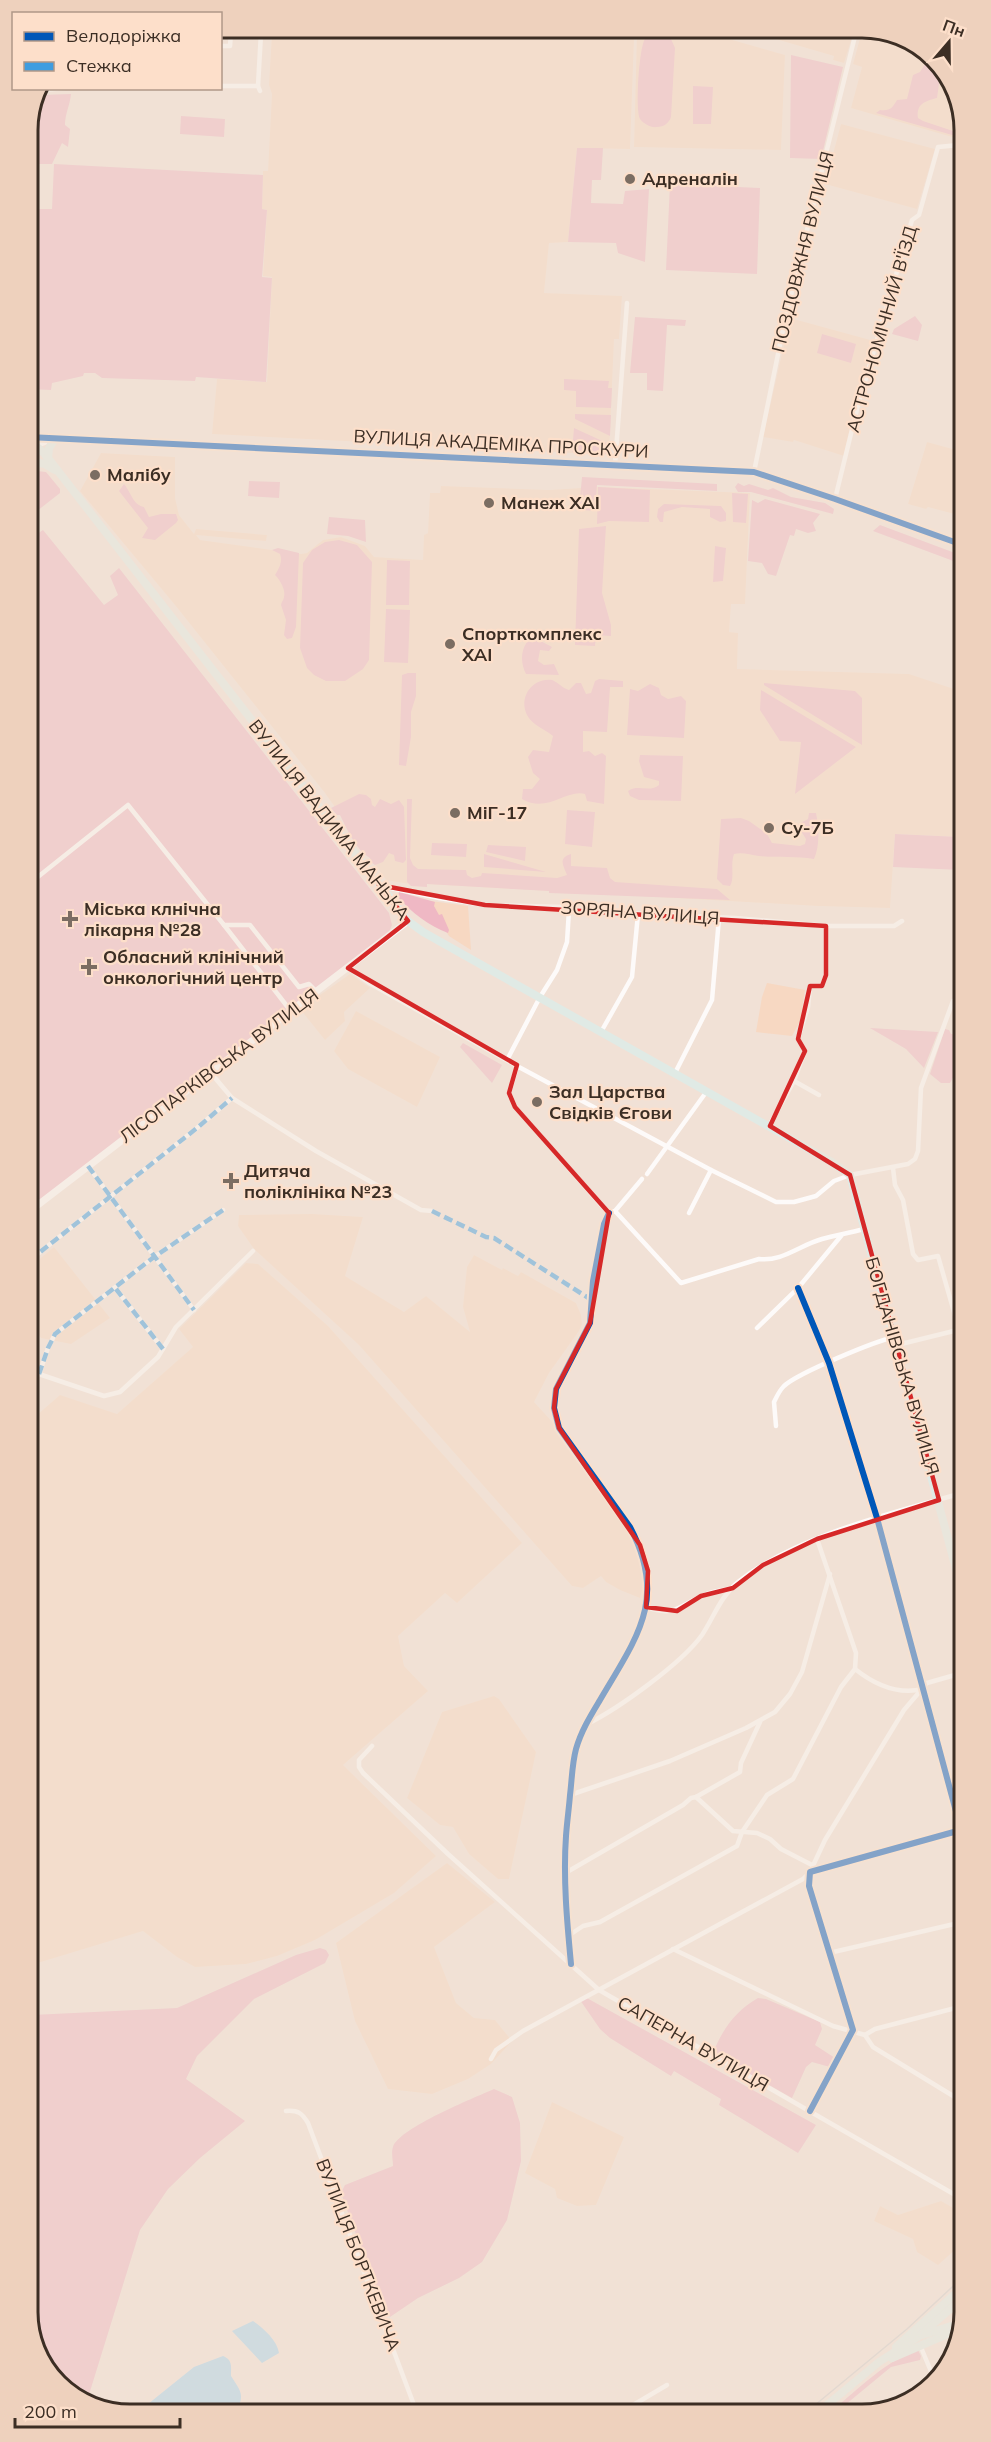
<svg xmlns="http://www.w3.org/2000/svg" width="991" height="2442" viewBox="0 0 991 2442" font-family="Mulish,sans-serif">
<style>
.built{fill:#f7d8c2}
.green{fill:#efb8c4}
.water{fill:#a8d2ec}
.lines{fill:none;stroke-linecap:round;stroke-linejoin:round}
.street{stroke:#fdfaf9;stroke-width:4.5}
.secondary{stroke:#fdfaf9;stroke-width:7}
.primary{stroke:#e0eae5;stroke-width:8}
.tram{stroke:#d2cdca;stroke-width:1.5}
.quiet{stroke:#3f9de0;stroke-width:4.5;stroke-dasharray:9 4.5;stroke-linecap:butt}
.cycleway-casing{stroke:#fddfca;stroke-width:10}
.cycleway{stroke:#0057b8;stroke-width:6}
.marked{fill:none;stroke:#d62828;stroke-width:4.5;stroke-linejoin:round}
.poi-dot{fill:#7b6d62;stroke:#fddfca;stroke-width:2}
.labels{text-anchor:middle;stroke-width:4.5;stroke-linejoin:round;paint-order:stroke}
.poi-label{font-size:18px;font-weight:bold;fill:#3c2e24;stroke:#fddfca;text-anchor:start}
.street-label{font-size:18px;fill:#3c2e24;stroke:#fddfca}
.rim{fill:none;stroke:#3c2e24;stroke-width:3}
</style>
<rect width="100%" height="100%" fill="#f1e1d6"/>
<g class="built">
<path d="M860,27L858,32L854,31L844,63L833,60L834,56L738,28Z"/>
<path d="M863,27H869L924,48L959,97V139L851,108L862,67L853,64Z"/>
<path d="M629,30L634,39L630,149L577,148L568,242L549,243L544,293L622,296L619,339H614L609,455L212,434L217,379L267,382L272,277L263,276L267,210L262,209L263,171H268L272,94L269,85L272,33Z"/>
<path d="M637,32L715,35L785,55L781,150L634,147Z"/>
<path d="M841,124L935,149L917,209L825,184Z"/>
<path d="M790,318L874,341L844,456L794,440L793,442L763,437Z"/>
<path d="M927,442L960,451L958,515L928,507L926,509L908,504Z"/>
<path d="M101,453L175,457V498L179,515L194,534L196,529L267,535L266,541L196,535L200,540L301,554L307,553L323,540L341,537L365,546L374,557L423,560L424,535L428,533L430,493H440L441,486L549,490L597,487L750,493L745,604H731L729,632L738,633L737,669L909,674L960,691V837L895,834L890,908L818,906L427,884V887L386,880L325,793L175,605L80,491Z"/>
<path d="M431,901L468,906L471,950L449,936L434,913Z"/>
<path d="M350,974L370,988L344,1012L345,1021L325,1040L300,1009Z"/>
<path d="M767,983L805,990L800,1021L792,1036L756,1032L762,997Z"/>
<path d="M356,1011L440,1057L417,1107L348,1069L334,1051Z"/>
<path d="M312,1214L363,1217L345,1276L404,1312L426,1296L470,1332L463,1307L467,1267L474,1255L502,1270L503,1268L518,1276L521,1272L576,1303L581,1315L582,1324L579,1331L549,1373L534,1402L557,1427L628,1527L644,1561V1584L640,1598L620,1590L606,1582L601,1576L583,1588L572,1586L359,1345L254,1249L238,1226L239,1215Z"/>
<path d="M54,1247L110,1318L71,1344L41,1338L30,1323V1267Z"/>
<path d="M246,1263L258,1264L328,1326L522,1543L457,1603L445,1593L398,1636L404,1666L428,1691L343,1765L436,1856L394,1893L315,1940L277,1956L246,1964L195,1967L177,1957L143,1931L31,1965L30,1421L60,1395L117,1414L193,1347L179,1329Z"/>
<path d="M494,1696L499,1699L536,1752L509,1879H498L469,1854L453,1827L440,1825L407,1798L442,1712Z"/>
<path d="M447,1863L495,1902L434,1947L456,2003L474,2018L495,2020L512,2041L491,2064L468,2079L432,2094L388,2089L355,2021L336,1943Z"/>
<path d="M552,2102L624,2137L596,2205L577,2206L557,2198L555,2189L525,2173Z"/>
<path d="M941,2201L964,2214V2251L962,2253L956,2249L938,2265L917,2252L913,2239L874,2221L880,2206L898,2215Z"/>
</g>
<g class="green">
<path d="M658,34L671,39L675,48L671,117C669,123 664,127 657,127C651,128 644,124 640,119C635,110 639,47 645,39Z"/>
<path d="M791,55L843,67L821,159L790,158Z"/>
<path d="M927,61L935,64L939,84L937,98C925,101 916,104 918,118L923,121L959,133V137L876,113L880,110C891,111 892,108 897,100L907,99L913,75L920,72Z"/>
<path d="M693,86L713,87L711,124H693Z"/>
<path d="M71,94C70,105 65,114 65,125L70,129L68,147L62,143L52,164H31L27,166V123L40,95Z"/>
<path d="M181,116L225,119L224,137L180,134Z"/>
<path d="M577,148H603L601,180H592L591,203L623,204L625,191L649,189L645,262L618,253L616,243L568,242Z"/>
<path d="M54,164L263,175L262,209L267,210L262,277L272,278L266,382L196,377L195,381L102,378L95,373H84L83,376L52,383L51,390L28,389L27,209H52Z"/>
<path d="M670,184L760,188L757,274L666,270Z"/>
<path d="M915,316L922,325L918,341L892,334L894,329Z"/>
<path d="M635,317L686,320L685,326L667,325L663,391L647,390V373H630Z"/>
<path d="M822,334L856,344L851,363L817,353Z"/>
<path d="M564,379L609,381L608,388H612L611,408L576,407V391L564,390Z"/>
<path d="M575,414L611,415L610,436L575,419Z"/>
<path d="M574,428L609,444L608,454L572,452Z"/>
<path d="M28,470L46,472L60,489V493L37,511L28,503Z"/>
<path d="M582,477L717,484V491L597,485L595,511L583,510V489L581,509H579Z"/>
<path d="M249,481L280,482L279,498L248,496Z"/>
<path d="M738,483L744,486L749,484L768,490L773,488L791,497L825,503L834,509L833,514L751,492H738L735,487Z"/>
<path d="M124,484C131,492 133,505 144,507L149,517L161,514H176L178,520L176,523L155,540L142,538L148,528L119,491Z"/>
<path d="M598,487L650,490L649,522L609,521L597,524Z"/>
<path d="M732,493L748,494L746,523L733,522Z"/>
<path d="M765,499L820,514L813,523L816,531L808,533L796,529L794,536L790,535L776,576L768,574L762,563L748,561L752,500L758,503Z"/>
<path d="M664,504L721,506L726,513V521L720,522L710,517V509L682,507L664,512L663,522H660L657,517L658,509Z"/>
<path d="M329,517L365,520L366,542L348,536L327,534Z"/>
<path d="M880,525L955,553L956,562L873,531Z"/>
<path d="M606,526L602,593L611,625V636L596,635L595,646L575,645L579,529Z"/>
<path d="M43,530L104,605L118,595L110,576L119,568L389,913L392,925L389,932L30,1208L28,540Z"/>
<path d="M339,540L357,545L372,562L369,660L363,669L345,681H326L314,675L307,668L300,648L303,563L312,550L325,542Z"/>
<path d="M715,546L726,548L723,581L713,582Z"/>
<path d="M278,548L299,553L296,627L292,638L287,639L284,635L286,620L281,605C281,602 284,600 284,597C286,590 280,580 275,575C279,568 283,562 280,554L272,550Z"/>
<path d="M387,560L410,561L409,605H386Z"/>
<path d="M386,609L410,610L408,663L384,662Z"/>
<path d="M535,638L552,647L549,651L540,650L538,661L544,665L554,664L559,675L526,674C521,664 520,652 527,642Z"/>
<path d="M408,673H416V696L411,712V737L406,766L399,765L402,675Z"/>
<path d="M599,679L623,681V687H610L607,732L583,731V752L589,751L595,756L602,753L606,756L604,804L587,801L585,794C566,789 547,814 522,799L523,789H532L540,779L533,773L528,757L533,750L549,752L553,736C545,729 532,725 527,715C518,697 533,677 552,680C558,682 562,688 569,690L576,683H581L586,694L591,693L595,681Z"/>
<path d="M764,683L855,691L862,698V745L764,685Z"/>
<path d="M650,684L659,688L661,695L668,699L681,696L686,701L684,738L627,735L630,689L638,691Z"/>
<path d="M761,690L856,747L795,794L801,742L780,741L760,710Z"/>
<path d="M640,755L683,756L681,801L639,800L630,796L628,791C638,784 650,793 659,785V781L644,777L639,761Z"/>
<path d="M359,794L366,795L371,799L372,805L375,807L380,799L391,804L399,800L404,807L406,860L403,863L395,861L394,855L389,853L383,862L375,865L371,862L370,858C356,850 347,829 340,815H337L331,808Z"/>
<path d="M407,799H412L410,858L413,865L418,869L466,870L467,875L472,878L481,876L482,873L557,878L567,875C564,867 557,858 571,854V866L607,868L610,878L615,882L717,889L730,900L549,893V891L427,884V887L411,886L407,882Z"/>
<path d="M567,810L595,812L592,847L565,844Z"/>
<path d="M809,813H816C819,827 820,846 814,859C795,856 777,858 759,856C750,855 743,852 734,854C730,865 735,878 730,886L723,885L717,879L721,819L741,818L749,821L767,834L772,843L800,846L805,844L806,839L797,825L808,819Z"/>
<path d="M895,834L960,837L961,870L893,867Z"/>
<path d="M432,843L467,844L466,857L431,855Z"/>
<path d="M488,845L526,847L525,861L486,852Z"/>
<path d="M484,854L546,872L484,867Z"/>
<path d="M399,892L435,902L434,906L439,915L442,914L449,930L448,933C429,926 411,912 398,897Z"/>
<path d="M870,1028L938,1032L924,1068L906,1049Z"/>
<path d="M945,1029L949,1030L951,1034L961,1035C961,1054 960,1067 950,1083H941L930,1074Z"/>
<path d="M463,1043L502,1065L492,1083L460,1047Z"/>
<path d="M320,1948L326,1950L329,1955L325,1963L254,1999L197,2056L186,2079L245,2121L200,2158L168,2189L140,2230L87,2401L67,2394L32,2345V2015L177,2008L296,1955Z"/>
<path d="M585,1997L816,2125L798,2153L719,2105L721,2099L674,2071L671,2076L610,2038L600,2029L580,2000Z"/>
<path d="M758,1998L766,1999L820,2022L822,2029L815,2045L835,2058L830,2067L812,2062L806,2067L792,2098L713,2053C722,2030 736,2010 758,1998Z"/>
<path d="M494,2089L512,2097L520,2123L521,2161L507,2220L482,2262L459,2278L418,2298L390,2317L370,2273L341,2193L345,2185L393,2166C393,2160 391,2152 393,2147C399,2128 474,2098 494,2089Z"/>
<path d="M918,2350L921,2356L920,2360L891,2367L839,2410H833C856,2391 889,2358 918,2350Z"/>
</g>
<g class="water">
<path d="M253,2321C263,2328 277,2340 279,2353L262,2363L232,2331Z"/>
<path d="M223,2356C233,2360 231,2367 231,2376C242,2393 245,2395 235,2414L150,2415L148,2404L194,2367Z"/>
</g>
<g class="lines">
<g class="street">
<path d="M220,46H230L231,33"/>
<path d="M220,86H258L260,91"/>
<path d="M258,86L261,33"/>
<path d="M42,90L65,88"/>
<path d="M615,465L627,303"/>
<path d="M754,472L786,315L856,32"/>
<path d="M835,499L858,405L912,220L919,215L938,147L959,145"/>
<path d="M29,884L128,805L224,925H250L299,987L309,984L316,991"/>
<path d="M381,886L439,898L485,905L562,907L569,910L735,918L826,926H894L902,921"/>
<path d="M224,925L290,1010"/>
<path d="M348,968L369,983L517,1066L711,1170L776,1202H794L816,1196L834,1181L850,1175L908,1164L915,1159L918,1151L921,1088L953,1001"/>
<path d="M601,1032L632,977L638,914"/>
<path d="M507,1060L540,997L557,970L567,942L569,910"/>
<path d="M517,1066L509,1093L515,1107L601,1205L609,1213L615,1211L681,1283L759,1259C782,1262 800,1245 822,1239C836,1235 850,1233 864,1229"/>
<path d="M210,1072L232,1098L316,1151L421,1210L432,1211"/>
<path d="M675,1073L712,1000L719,918"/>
<path d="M794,1081L819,1095"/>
<path d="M769,1126L794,1081L805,1051L798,1039L808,1007L810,986H822L826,975V926"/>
<path d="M88,1166L194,1310"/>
<path d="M893,1168L895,1185L903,1200L913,1254L918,1260L938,1256L962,1340"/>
<path d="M647,1174L707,1091"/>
<path d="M615,1211L642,1179"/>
<path d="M689,1213L711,1170"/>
<path d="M30,1260L197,1128L232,1098"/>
<path d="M798,1288L829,1363L877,1518L961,1830L810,1872L809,1886L853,2030L810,2111"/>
<path d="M116,1289L163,1349"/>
<path d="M757,1328L798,1288L841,1236"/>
<path d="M897,1345L962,1329"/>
<path d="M30,1371L104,1396L120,1392L158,1357L176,1327L253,1251"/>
<path d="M39,1374L48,1348L55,1334L154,1257L223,1210"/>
<path d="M776,1426L774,1402C777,1396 779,1391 784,1386C798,1373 875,1341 895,1337"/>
<path d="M646,1607C676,1618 679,1605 704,1595C714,1591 723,1590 733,1588"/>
<path d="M855,1669C875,1685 898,1695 923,1689"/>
<path d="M587,1724C618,1709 682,1663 702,1635C714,1617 720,1597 738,1582C795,1536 892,1513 962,1493"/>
<path d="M372,1746L359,1760V1767L363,1773L448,1854L599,1990L964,2200"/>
<path d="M570,1795L670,1761L746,1728L775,1712L790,1694L802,1672L830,1574"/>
<path d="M696,1797L733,1831L757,1833L770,1839L781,1849L812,1865"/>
<path d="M567,1872L683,1805L691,1798L696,1797L740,1772L741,1763L760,1722"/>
<path d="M568,1936L583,1926L600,1922L737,1846L742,1832L767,1795L793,1779L841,1687L855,1669L856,1653L817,1539"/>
<path d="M673,1949L833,2026L865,2035L873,2047L963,2102"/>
<path d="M829,1953L963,1922"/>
<path d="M571,1964C567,1922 563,1878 566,1836C567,1822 569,1808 570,1795C572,1779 572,1764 576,1749C581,1731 591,1715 600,1700C637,1637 668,1599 630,1527L559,1428L554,1408L556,1389L590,1323L593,1281L604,1224L609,1213"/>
<path d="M865,2035L875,2029L963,2006"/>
<path d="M491,2059L496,2050L523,2031L803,1879L810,1872L825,1840L904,1710L927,1683L962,1673"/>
<path d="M286,2111C298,2110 302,2113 308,2123L417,2413"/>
<path d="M920,2345L935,2381"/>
<path d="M623,2411L667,2385"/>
</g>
<g class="secondary">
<path d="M28,437L754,472L835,499L960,544"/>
<path d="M28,448L51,439"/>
<path d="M30,1211L408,921"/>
</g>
<g class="primary">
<path d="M28,439L44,453L408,921L423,932L832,1162L850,1175L962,1591"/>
<path d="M48,458L49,448L56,437"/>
<path d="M28,461L45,464L55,470"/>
<path d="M963,1830V1837"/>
<path d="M922,2335L961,2323"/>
<path d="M896,2347L964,2286"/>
<path d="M892,2358L959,2329"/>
<path d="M821,2410L879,2362L918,2337L964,2297"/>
</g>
<path class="tram" d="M809,2410L907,2329L964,2276"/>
<g class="quiet">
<path d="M88,1166L194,1310"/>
<path d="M432,1211L486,1237L494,1238L590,1299"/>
<path d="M30,1260L197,1128L232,1098"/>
<path d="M116,1289L163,1349"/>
<path d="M39,1374L48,1348L55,1334L154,1257L223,1210"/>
</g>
<g class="cycleway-casing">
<g id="cycleway">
<path d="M28,437L754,472L835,499L960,544"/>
<path d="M798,1288L829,1363L877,1518L961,1830L810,1872L809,1886L853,2030L810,2111"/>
<path d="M571,1964C567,1922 563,1878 566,1836C567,1822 569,1808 570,1795C572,1779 572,1764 576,1749C581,1731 591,1715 600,1700C637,1637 668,1599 630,1527L559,1428L554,1408L556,1389L590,1323L593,1281L604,1224L609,1213"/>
</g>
</g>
<use href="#cycleway" class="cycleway"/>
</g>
<path d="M0 0H991V2442H0ZM379,885L485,905L826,926V975L822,986H810L798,1039L805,1051L770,1126L850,1175L939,1500L817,1539L763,1565L733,1588L701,1596L677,1611L646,1607L648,1571L640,1545L559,1428L554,1408L556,1389L590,1323L609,1213L515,1107L509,1093L517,1065L348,968L408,921Z" fill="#f1e1d6" fill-opacity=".55" fill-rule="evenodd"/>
<path class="marked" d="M379,885L485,905L826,926V975L822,986H810L798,1039L805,1051L770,1126L850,1175L939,1500L817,1539L763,1565L733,1588L701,1596L677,1611L646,1607L648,1571L640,1545L559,1428L554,1408L556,1389L590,1323L609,1213L515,1107L509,1093L517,1065L348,968L408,921Z"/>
<g class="poi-dot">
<circle cx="630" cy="179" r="6"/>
<circle cx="95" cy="475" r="6"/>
<circle cx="489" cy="503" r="6"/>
<circle cx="450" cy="644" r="6"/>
<circle cx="455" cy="813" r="6"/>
<circle cx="769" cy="828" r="6"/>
<path d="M67 910h6v6h6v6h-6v6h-6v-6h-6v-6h6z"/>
<path d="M86 958h6v6h6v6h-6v6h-6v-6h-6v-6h6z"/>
<circle cx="537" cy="1102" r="6"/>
<path d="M228 1172h6v6h6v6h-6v6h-6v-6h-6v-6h6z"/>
</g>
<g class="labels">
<g class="poi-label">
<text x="642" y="185">Адреналін</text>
<text x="107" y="481">Малібу</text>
<text x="501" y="509">Манеж ХАІ</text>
<text x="462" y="640">Спорткомплекс<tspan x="462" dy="21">ХАІ</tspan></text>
<text x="467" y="819">МіГ-17</text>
<text x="781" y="834">Су-7Б</text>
<text x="84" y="915">Міська клнічна<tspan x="84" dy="21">лікарня №28</tspan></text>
<text x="103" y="963">Обласний клінічний<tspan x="103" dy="21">онкологічний центр</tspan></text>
<text x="549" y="1098">Зал Царства<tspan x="549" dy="21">Свідків Єгови</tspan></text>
<text x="244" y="1177">Дитяча<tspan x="244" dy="21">поліклініка №23</tspan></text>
</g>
<g class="street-label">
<text transform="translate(803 252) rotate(-76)" y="6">ПОЗДОВЖНЯ ВУЛИЦЯ</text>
<text transform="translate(882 329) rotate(-74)" y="6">АСТРОНОМІЧНИЙ В'ЇЗД</text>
<text transform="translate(501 444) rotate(3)" y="6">ВУЛИЦЯ АКАДЕМІКА ПРОСКУРИ</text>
<text transform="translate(329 820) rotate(52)" y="6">ВУЛИЦЯ ВАДИМА МАНЬКА</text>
<text transform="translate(640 913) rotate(4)" y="6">ЗОРЯНА ВУЛИЦЯ</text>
<text transform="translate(219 1066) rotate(-37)" y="6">ЛІСОПАРКІВСЬКА ВУЛИЦЯ</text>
<text transform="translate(902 1366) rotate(74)" y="6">БОГДАНІВСЬКА ВУЛИЦЯ</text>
<text transform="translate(693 2044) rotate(30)" y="6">САПЕРНА ВУЛИЦЯ</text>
<text transform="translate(358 2255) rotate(69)" y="6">ВУЛИЦЯ БОРТКЕВИЧА</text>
</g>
</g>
<path d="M0 0H991V2442H0ZM130 38H862A92 92 0 0 1 954 130V2312A92 92 0 0 1 862 2404H130A92 92 0 0 1 38 2312V130A92 92 0 0 1 130 38Z" fill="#eed1bd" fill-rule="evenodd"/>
<path class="rim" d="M130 38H862A92 92 0 0 1 954 130V2312A92 92 0 0 1 862 2404H130A92 92 0 0 1 38 2312V130A92 92 0 0 1 130 38Z"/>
<rect x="12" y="12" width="210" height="78" fill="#fddfca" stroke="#b09888" stroke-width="1.5"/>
<rect x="24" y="32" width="30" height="9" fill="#0057b8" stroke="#b09888" stroke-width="1.5"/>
<text x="66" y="42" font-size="18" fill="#3c2e24">Велодоріжка</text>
<rect x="24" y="62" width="30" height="9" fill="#3f9de0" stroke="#b09888" stroke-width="1.5"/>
<text x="66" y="72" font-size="18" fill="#3c2e24">Стежка</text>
<g transform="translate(949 42) rotate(20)" stroke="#fddfca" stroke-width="4.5" paint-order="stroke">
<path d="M0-4.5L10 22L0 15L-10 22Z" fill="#3c2e24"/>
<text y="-9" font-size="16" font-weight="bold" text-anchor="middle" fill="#3c2e24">Пн</text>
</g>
<path d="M15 2418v9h165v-9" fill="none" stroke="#3c2e24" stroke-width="3"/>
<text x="24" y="2418" font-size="18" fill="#3c2e24" stroke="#fddfca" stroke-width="4.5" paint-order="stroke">200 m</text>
</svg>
